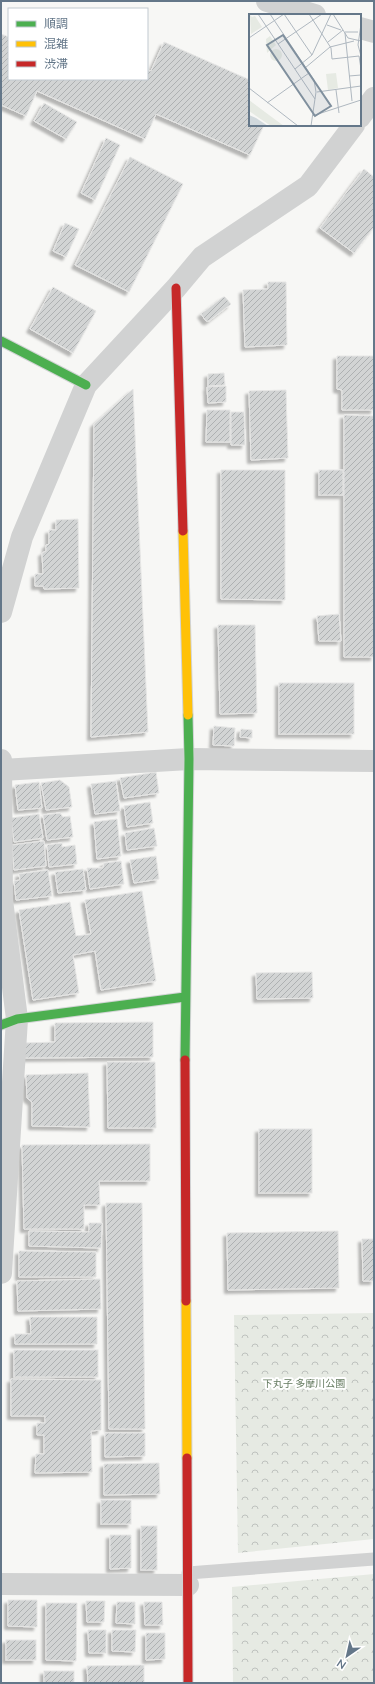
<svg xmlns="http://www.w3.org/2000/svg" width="375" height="1684" viewBox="0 0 375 1684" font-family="'Nunito Sans','Noto Sans JP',sans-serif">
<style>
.park{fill:url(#park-crowns)}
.building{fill:url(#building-hatch);stroke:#e6e6e5;filter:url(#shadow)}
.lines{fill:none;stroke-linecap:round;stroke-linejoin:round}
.fast-casing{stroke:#d2d4d5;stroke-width:11}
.slow-casing{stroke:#d2d4d5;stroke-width:11}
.jam-casing{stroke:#d2d4d5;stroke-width:11}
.lane{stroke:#d1d2d2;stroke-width:13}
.street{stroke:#d1d2d2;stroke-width:22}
.fast{stroke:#4caf50;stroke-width:9}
.slow{stroke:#ffc107;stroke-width:9}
.jam{stroke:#c62828;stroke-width:9}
.labels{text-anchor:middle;stroke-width:4;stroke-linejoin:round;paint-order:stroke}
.park-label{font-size:10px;fill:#647a5f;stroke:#fff}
.inset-road{fill:none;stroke:#afb8c0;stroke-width:1}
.view{fill:#80909e;fill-opacity:0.15;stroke:#80909e;stroke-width:2}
.inset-edge{fill:none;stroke:#647789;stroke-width:2}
</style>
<defs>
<pattern id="park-crowns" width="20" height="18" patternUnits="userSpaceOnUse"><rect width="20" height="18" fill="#e6eae3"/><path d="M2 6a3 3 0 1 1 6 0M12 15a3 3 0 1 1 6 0" fill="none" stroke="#bec2be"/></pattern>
<pattern id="building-hatch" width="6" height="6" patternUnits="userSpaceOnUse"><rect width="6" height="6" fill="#d2d4d4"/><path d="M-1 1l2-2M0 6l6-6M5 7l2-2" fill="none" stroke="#aeb1b2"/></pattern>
<filter id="shadow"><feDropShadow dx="-3.5" dy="3.5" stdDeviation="1" flood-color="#0004"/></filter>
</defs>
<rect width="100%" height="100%" fill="#f7f7f5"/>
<g class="park">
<path d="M374,1313V1539L238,1553L234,1315Z"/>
<path d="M374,1574V1683H233L232,1587Z"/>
</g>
<g class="building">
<path d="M1,34L9,37V79H147V70L151,71L164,42L250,80V125H264L250,155L156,114L145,139L37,91L26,116L1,105Z"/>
<path d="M44,103L77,122L66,139L34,121Z"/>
<path d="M106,138L120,145L95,200L81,193Z"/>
<path d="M130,157L183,184L129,292L75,265Z"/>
<path d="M364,169L374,177V227L354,253L320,228Z"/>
<path d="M65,223L79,229L66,257L53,251Z"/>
<path d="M268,282H286L287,345L245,347L243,290L268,289Z"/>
<path d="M53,287L96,311L73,353L30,329Z"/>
<path d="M223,297H225L231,304L209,321H206L201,314Z"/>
<path d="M337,356H374V410H342V390L337,389Z"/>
<path d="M224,373L225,385L208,386V374Z"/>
<path d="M226,386V402L208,403L207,387Z"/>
<path d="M133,389L148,732L91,737L94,424Z"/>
<path d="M286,390L288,458L251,460L249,391Z"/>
<path d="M207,410H230V442H206Z"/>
<path d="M231,412H244L245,445H231Z"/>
<path d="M344,415L374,416V657H344Z"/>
<path d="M221,470H285V600L221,599Z"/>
<rect x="319" y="470" width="24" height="25"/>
<path d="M78,519L79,588L44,589L43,586H35V574H43L42,553L46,551V545L49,544V530H56V520Z"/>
<path d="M339,614L341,641H319L317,616Z"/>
<path d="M218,625H255L257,713L220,714Z"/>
<rect x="279" y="683" width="75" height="51"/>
<path d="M214,726L235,728L234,746L213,745Z"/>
<path d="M241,729L252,730V738L240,737Z"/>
<path d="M156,772L159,793L124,798L120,778Z"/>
<path d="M60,780L69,787L72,807L46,810L41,783Z"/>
<path d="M116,781L120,811L95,814L91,784Z"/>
<path d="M39,782L42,808L18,810L15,785Z"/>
<path d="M150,802L153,823L127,827L124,806Z"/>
<path d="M60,813L63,817L70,816L73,837L47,840L43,815Z"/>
<path d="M39,814L43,838L14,842L11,818Z"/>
<path d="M117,819L121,856L97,859L94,822Z"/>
<path d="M154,828L157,846L127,850L125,833Z"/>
<path d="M44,841L46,866L14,870L12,845Z"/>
<path d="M62,843V847L75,845L77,864L49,867L47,845Z"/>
<path d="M156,856L159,879L134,883L130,860Z"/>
<path d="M121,861L124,884L90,889L87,868H103L104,863Z"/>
<path d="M83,869L86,890L58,893L55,872Z"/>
<path d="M48,870L52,896L16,900L14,881L20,880L19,874Z"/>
<path d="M142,891L156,981L101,990L95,951L73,955L79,993L33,1000L19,910L70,902L76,936L91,934L85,900Z"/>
<path d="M312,972L313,998L257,999L256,973Z"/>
<path d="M153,1022V1057L24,1058V1043L55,1042V1023Z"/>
<path d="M107,1062H155L156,1128H108Z"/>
<path d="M88,1073L90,1127L32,1126V1102L27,1098L26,1075Z"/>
<rect x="259" y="1129" width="53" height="64"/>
<path d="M150,1144V1181H99L100,1205H84V1229H24L22,1145Z"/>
<path d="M106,1203H142L145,1429H109Z"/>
<path d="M89,1223H102L101,1248L29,1246V1231L89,1232Z"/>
<path d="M338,1231L339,1288L228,1290L227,1233Z"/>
<path d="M362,1239H374V1281H363Z"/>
<path d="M19,1251L96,1252V1277H19Z"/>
<path d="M100,1279L101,1309L18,1311L17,1281Z"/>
<path d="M30,1317H97V1344H15V1334H31Z"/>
<rect x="14" y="1350" width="84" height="27"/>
<path d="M11,1379L101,1380V1430L91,1431L92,1472L35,1473L36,1454H44V1435H37V1423H45V1416H11Z"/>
<path d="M105,1433H145V1456L105,1457Z"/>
<path d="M159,1463L160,1494L104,1495V1464Z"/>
<rect x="101" y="1500" width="30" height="24"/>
<rect x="141" y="1526" width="16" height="44"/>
<path d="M110,1535H131V1568L110,1569Z"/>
<path d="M8,1600H37V1627L8,1626Z"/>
<path d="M86,1601H105L104,1622H87Z"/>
<path d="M117,1602H135V1624L116,1623Z"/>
<path d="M144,1602H162L163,1625H145Z"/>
<path d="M46,1603H77L76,1661L46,1660Z"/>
<path d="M88,1630H106V1653H89Z"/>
<path d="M112,1630H136L135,1652L112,1651Z"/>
<path d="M146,1633H165V1659L146,1660Z"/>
<rect x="6" y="1640" width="30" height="20"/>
<path d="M144,1665V1683H88L87,1666Z"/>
<rect x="44" y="1671" width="30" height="12"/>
</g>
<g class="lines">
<g class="fast-casing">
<g id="fast">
<path d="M1,341L86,385"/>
<path d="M1,1025L17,1019L185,997"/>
<path d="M185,1060L189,759L188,715"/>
</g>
</g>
<g class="slow-casing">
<g id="slow">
<path d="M183,531L188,715"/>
<path d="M186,1301L187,1458"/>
</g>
</g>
<g class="jam-casing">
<g id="jam">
<path d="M176,288L183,531"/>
<path d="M185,1060L186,1301"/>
<path d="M187,1458L188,1683"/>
</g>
</g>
<path class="lane" d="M188,1573L374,1559"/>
<g class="street">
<path d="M267,1L315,15"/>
<path d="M360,28L374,32"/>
<path d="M360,117L374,98"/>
<path d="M1,612L22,537L86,385L176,288L202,257L308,186L354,125"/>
<path d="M1,760L2,900L17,1019L1,1273"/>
<path d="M2,770L189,759L374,761"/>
<path d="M1,1584L188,1585"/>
</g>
<use href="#fast" class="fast"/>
<use href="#slow" class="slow"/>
<use href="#jam" class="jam"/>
</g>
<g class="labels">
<g class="park-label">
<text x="304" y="1387">下丸子 多摩川公園</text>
</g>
</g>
<g transform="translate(249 14)">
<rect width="112" height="112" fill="#f7f7f5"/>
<path d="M21,22L27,31L18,39L17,25ZM21 41a6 6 0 1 1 12 0a6 6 0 1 1-12 0ZM87,59L89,74L79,76L77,60ZM0,86L20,101L35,112H22L0,97Z" fill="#e6eae3"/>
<path d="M1,1L3,3L6,2L13,13L2,20Z" fill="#e6eae3"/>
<path d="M0,101L7,104L19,112H0Z" fill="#d0d8dc"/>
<path class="inset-road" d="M9,0L66,85M21,0L65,66L67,78L62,112M60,0L82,34L83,45L110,42M84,0L99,24L112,27M112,10L109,31L112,42M78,11L92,16M96,18H109M96,19L103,87M0,24L35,0L63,41M79,28L94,16M29,30L73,0M110,42L112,55M56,54L81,33L105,27M46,55L63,41L82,0M100,62L112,61M0,74L49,112M87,76L90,99M68,78L112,72M18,89L60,59M63,102L112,86"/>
<path class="view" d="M34,21L82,92L66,102L18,31Z"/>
<rect width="112" height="112" class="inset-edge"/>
</g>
<rect width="375" height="1684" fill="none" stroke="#647789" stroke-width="4"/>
<rect x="8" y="8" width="140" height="72" fill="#ffffff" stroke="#c1c9d0"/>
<rect x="16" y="21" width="20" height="6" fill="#4caf50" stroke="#c1c9d0"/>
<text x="44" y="28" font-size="12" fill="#647789">順調</text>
<rect x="16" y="41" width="20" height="6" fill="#ffc107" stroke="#c1c9d0"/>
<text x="44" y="48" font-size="12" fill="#647789">混雑</text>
<rect x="16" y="61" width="20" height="6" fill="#c62828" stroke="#c1c9d0"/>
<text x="44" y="68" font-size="12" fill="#647789">渋滞</text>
<g transform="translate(347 1656) rotate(214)" stroke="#ffffff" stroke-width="3" paint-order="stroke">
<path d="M0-3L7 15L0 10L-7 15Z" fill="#647789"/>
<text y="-6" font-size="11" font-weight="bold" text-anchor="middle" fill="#647789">N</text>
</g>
</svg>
